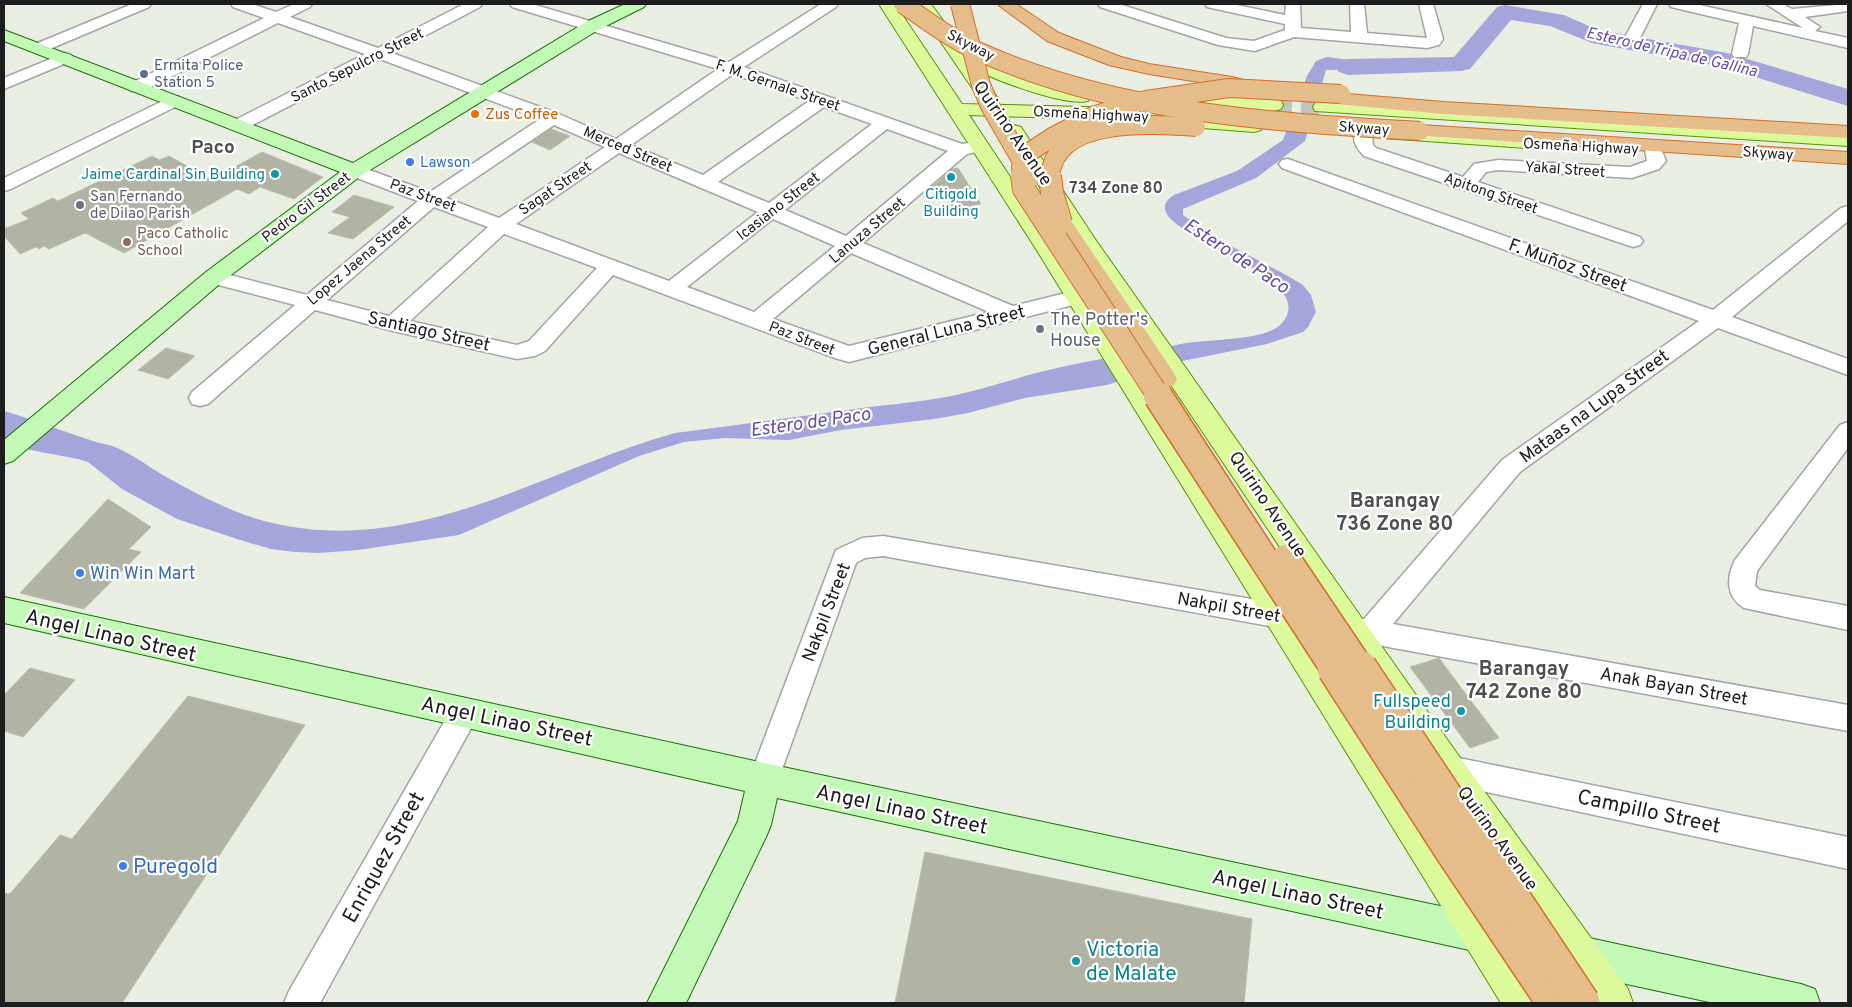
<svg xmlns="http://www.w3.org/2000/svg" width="1852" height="1007" viewBox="0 0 1852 1007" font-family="Overpass,sans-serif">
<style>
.water{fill:#a4a5db}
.pier{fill:#e9eee3}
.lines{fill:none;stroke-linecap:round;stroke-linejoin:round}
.river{fill:#a4a5db;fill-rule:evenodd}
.building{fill:#b1b3a5;stroke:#babfa5}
.primary-tunnel{stroke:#c0c4bb;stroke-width:18;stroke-dasharray:18 9;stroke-linecap:butt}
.street-casing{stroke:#a4a4a4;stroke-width:3}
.secondary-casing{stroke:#167107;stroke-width:2}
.primary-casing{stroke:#579303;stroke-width:2}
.highway-casing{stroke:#d56d27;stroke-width:2}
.street{fill:#fff;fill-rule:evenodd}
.secondary{fill:#c4f8b7;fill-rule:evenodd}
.primary{fill:#dcfa9c;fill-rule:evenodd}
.highway{fill:#e4bd8b;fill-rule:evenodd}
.highway-bridge-far3-casing{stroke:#d56d27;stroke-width:20;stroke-linecap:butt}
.highway-bridge-far2-casing{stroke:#d56d27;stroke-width:24;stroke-linecap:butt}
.highway-bridge-far1-casing{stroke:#d56d27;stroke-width:31;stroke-linecap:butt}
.highway-bridge-casing{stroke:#d56d27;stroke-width:38;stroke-linecap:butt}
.highway-bridge-far3{stroke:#e4bd8b;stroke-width:18}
.highway-bridge-far2{stroke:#e4bd8b;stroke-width:22}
.highway-bridge-far1{stroke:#e4bd8b;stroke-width:28}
.highway-bridge{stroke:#e4bd8b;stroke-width:35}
.service-dot{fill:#5c6f8a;stroke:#fff;stroke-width:2}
.food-dot{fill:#e8710a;stroke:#fff;stroke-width:2}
.shop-dot{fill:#3f7fe0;stroke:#fff;stroke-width:2}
.culture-dot{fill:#0f9aa8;stroke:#fff;stroke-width:2}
.worship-dot{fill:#6b7280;stroke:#fff;stroke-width:2}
.education-dot{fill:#8d6e63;stroke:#fff;stroke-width:2}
.labels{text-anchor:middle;stroke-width:4.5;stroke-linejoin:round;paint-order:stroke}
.far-street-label{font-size:15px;fill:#1d1d1d;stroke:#fff}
.far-service-label{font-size:15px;fill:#4e5e75;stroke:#fff;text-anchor:start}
.far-food-label{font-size:15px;fill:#c56008;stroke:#fff;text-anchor:start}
.far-shop-label{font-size:15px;fill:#366cbe;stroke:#fff;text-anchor:start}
.far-culture-label{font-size:15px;fill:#0d838f;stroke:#fff;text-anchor:end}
.far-worship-label{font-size:15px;fill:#5b616d;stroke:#fff;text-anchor:start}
.far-education-label{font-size:15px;fill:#785e54;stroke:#fff;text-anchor:start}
.far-water-label{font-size:16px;font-style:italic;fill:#634baa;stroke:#fff}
.far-quarter-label{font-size:16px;font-weight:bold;fill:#505050;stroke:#fff}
.street-label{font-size:18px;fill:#1d1d1d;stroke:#fff}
.worship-label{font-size:18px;fill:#5b616d;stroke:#fff;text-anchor:start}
.shop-label{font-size:18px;fill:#366cbe;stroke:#fff;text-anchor:start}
.culture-label{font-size:18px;fill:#0d838f;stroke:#fff;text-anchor:end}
.far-district-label{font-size:19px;font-weight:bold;fill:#505050;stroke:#fff}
.water-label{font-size:19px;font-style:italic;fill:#634baa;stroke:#fff}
.quarter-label{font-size:20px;font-weight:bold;fill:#505050;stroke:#fff}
.near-street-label{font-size:21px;fill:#1d1d1d;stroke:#fff}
.near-shop-label{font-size:21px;fill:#366cbe;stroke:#fff;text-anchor:start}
.near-culture-label{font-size:21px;fill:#0d838f;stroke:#fff;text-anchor:start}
</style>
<rect width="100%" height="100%" fill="#e9eee3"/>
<path class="water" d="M1327,57L1400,66L1375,69L1326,70L1305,141L1256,178L1183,209V215L1187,218L1231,246L1288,276L1303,285L1311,295L1316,312L1308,327L1303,332L1267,344L1182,361L1107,385L1025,398L968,413L934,419L841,430L789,440L725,438L684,442L639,456L459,535L358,550L319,553L295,552L271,549L240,540L177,519L122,489L88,462L78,459L4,445V411C33,419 61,431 90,440C98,443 107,444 115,447C132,454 146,465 161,474C193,492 228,511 264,521C412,560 539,471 675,433C735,425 795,417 855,409C883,405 912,403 940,398C973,392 1004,382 1036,373C1083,361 1132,354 1181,344C1205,339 1264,341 1280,325C1333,272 1119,230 1174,195L1237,171L1283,140L1307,76L1316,61Z"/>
<path class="pier" d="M1296,100L1318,102L1310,132L1285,130Z"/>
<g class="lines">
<path class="river" d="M1505,5L1564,15L1598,30L1727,53L1848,89V106L1723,67L1592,43L1550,26L1511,20L1470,69L1461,71L1348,75L1339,72L1335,67L1339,62L1348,59L1454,57L1497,7Z"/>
</g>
<g class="building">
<path d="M551,129L570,136L550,150L532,142Z"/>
<path d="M262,152L323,177L294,199L260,187L249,194L237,189L124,253L85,233L49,249L44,246L39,249L36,247L20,254L4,236V229L29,219L21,213L53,198L58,201L148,158L152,156L159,160L169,156L212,180Z"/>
<path d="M958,168L981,204L954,209L947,198L938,200L931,188L952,169Z"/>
<path d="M354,195L394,207L353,239L328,233L350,217L332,212Z"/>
<path d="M166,348L195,356L168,379L138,370Z"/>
<path d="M108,499L151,527L129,549L141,552L84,609L20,593Z"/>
<path d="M1439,658L1459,685L1499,738L1470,748L1410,667Z"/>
<path d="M30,668L75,680L23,737L4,731V695Z"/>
<path d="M188,696L305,725L122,1003H4V893L10,894L60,835L72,839Z"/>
<path d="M925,852L1252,919L1244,1003H895Z"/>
</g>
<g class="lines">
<path class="primary-tunnel" d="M1274,105L1322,107"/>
<g class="street-casing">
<g id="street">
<path d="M132,4H151L149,7L45,51H33L31,48L33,45Z"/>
<path d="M231,4H252L276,12L294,4H312L310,7L290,17L378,48L464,4H482L480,7L392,53L559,114L616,139L718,69L512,7L510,4H532L729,62L821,4H838L836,7L744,67L962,144L975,142L981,143L984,147L981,151L967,154L863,243L1013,306L1078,290L1085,292L1088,297L1085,302L849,362L835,358L613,275L545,351L535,356L517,359L393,331L315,310L208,404L200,406L192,404L189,398L192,392L295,305L207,282L204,277L207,272L214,271L307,295L418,201L349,175L346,171L349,167L355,166L361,167L430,192L540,119L380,59L245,129L239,130L233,129L230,125L233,121L365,54L278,23L143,91H131L129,87L131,83L264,18L233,7ZM733,74L809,101L703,175L631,145ZM824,107L872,124L769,203L718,182ZM554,125L605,147L499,218L446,198ZM887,129L948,151L846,236L785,210ZM619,153L758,212L669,281L516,224ZM434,207L488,227L389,316L327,300ZM773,219L835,246L754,312L687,287ZM504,234L597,268L529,341L517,345L410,321ZM851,253L989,312L849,346L773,319Z"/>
<path d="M1098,4H1119L1226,38L1254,41L1285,30V24L1207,7L1205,4H1232L1285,15L1286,4H1300L1301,28L1351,32L1350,4H1364L1367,33L1427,38L1419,4H1433L1443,39L1439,45L1427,48L1294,37L1255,51L1218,45L1100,7Z"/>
<path d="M1643,4H1657L1639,40H1627L1625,37Z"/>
<path d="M1669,4H1695L1803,28L1766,4H1783L1792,9L1848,4V11L1805,17L1820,27L1815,31L1848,38V48L1753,26L1748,54L1746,57H1734L1732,54L1739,23L1671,7Z"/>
<path d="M65,53L71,55L73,58L71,61L4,89V78Z"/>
<path d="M173,96L179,97L181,101L179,105L11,189L4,191V178Z"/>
<path d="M1363,128L1369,129L1372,133L1373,145L1376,148L1463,177L1474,164L1498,160L1630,167L1647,161L1645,150L1648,146L1654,145L1660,146L1666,161L1659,169L1632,178L1498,170L1486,172L1478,182L1640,237L1643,241L1640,245L1633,247L1364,156C1357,149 1350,139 1357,129Z"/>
<path d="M1288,159L1713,310L1841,208L1848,206V221L1732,317L1848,359V375L1718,328L1520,472L1393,624L1848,705V731L1339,638L1329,634L1325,626L1329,618L1339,614L1364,619L1502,460L1699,321L1282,168L1279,164L1282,160Z"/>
<path d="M1848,422V448L1757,571L1755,586L1760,590L1848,606V630L1744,608C1726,597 1726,578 1735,560L1840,425Z"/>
<path d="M883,536L1292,606L1302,610L1306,618L1302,626L1292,630L883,556L865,558L856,563L775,789L764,794L753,789L749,779L836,550L862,538Z"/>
<path d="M465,699L475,703L480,712L475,721L320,1003H284L289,991L455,703Z"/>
<path d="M1449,756L1848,837V869L1449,784L1438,780L1434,770L1438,760Z"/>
</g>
</g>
<g class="secondary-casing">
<g id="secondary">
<path d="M625,4H646L644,7L598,30L362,175L222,282L13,461L4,464V440L206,272L340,172L4,41V30L353,163L586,22Z"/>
<path d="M4,597L764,763L1492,917L1505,923L1511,936L1505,949L1492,955L777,798L771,825L766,837L686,1003H647L738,821L745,791L4,623Z"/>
<path d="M1571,934L1801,984L1815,989L1820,1003H1714L1571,972L1558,966L1552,953L1558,940Z"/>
</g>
</g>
<g class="primary-casing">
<g id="primary">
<path d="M879,4H895L962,104L1088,107L1254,120L1261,122L1264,126L1261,130L1254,132L1088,119L969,115L1058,249L1112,336L1442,842L1537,989L1542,1003H1501L1036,249Z"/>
<path d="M915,4H931L963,48L996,66L1025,78L1088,93L1090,97L1088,101C1065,106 1000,82 979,71L997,97L995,101L988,103L981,101Z"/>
<path d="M1161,94L1274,99L1281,101L1283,105L1281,109L1274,111L1154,104L1152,100L1154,96Z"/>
<path d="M1322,101L1848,134V146L1315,111L1313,107L1315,103Z"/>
<path d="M1014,125L1021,127L1095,239L1461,759L1628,989L1633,1003H1591L1437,781L1075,242L1004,131L1007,127Z"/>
<path d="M1390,128L1542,137L1549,139L1552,143L1549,147L1542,149L1383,138L1380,134L1383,130Z"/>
</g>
</g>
<g class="highway-casing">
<g id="highway">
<path d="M997,4H1016L1059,33L1121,57L1149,64L1232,77L1262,85L1265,89L1262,93L1256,94L1230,87L1149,74L1109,65L1047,41Z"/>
<path d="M1311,91L1444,102L1848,126V138L1444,114L1304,101L1302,97L1304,93Z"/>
<path d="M1420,125L1848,152V164L1413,135L1410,131L1413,127Z"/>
<path d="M1061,217L1069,218L1174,373L1177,379L1174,385L1165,388L1156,385L1050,223L1053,218Z"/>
</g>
</g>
<use href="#street" class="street"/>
<use href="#secondary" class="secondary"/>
<use href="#primary" class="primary"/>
<use href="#highway" class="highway"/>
<g class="highway-bridge-far3-casing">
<g id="highway-bridge-far3">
<path d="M903,4C926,20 948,37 973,49C1112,113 1269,122 1420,131"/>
<path d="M960,4L981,85L990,106L1031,177"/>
<path d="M1022,177L1021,167L1031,151L1054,136L1095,115L1146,100L1229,88L1341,94"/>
<path d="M1050,177C1054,116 1153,124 1196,127"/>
</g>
</g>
<g class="highway-bridge-far2-casing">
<g id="highway-bridge-far2">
<path d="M1022,176L1024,189L1159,397"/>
<path d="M1050,176L1052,193L1061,223"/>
</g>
</g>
<g class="highway-bridge-far1-casing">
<g id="highway-bridge-far1">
<path d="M1158,396L1335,669"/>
<path d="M1286,559L1360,669"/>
</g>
</g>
<g class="highway-bridge-casing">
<g id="highway-bridge">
<path d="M1335,668L1453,851L1555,1003"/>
<path d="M1359,668L1582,1003"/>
</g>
</g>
<use href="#highway-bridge-far3" class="highway-bridge-far3"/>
<use href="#highway-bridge-far2" class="highway-bridge-far2"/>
<use href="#highway-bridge-far1" class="highway-bridge-far1"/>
<use href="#highway-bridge" class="highway-bridge"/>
</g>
<circle class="service-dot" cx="144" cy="74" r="5"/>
<circle class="food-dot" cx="475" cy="114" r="5"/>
<g class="shop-dot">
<circle cx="410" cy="162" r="5"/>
<circle cx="80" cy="573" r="5"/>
<circle cx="123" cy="866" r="5"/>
</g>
<g class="culture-dot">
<circle cx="275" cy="174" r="5"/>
<circle cx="951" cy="177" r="5"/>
<circle cx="1461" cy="711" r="5"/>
<circle cx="1076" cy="961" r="5"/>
</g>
<g class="worship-dot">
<circle cx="80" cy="205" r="5"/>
<circle cx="1040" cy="329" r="5"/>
</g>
<circle class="education-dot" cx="127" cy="242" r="5"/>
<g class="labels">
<g class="far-street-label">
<text transform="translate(971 45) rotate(27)" y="5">Skyway</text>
<text transform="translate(357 65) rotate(-27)" y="5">Santo Sepulcro Street</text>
<text transform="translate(778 85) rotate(19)" y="5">F. M. Gernale Street</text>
<text transform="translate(1091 114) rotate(3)" y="5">Osmeña Highway</text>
<text transform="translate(1364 128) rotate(4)" y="5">Skyway</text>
<text transform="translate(1581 146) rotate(3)" y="5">Osmeña Highway</text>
<text transform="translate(628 149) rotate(23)" y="5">Merced Street</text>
<text transform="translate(1768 153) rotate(4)" y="5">Skyway</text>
<text transform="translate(1565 169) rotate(4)" y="5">Yakal Street</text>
<text transform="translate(555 188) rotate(-34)" y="5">Sagat Street</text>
<text transform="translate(1491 193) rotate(19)" y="5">Apitong Street</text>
<text transform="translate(423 195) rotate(20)" y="5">Paz Street</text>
<text transform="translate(778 206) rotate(-38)" y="5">Icasiano Street</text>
<text transform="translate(306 207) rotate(-37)" y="5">Pedro Gil Street</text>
<text transform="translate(867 230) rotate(-40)" y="5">Lanuza Street</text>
<text transform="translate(359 260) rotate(-40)" y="5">Lopez Jaena Street</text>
<text transform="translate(802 338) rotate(21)" y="5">Paz Street</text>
</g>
<g class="far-service-label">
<text x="154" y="70">Ermita Police<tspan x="154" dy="17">Station 5</tspan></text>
</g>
<g class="far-food-label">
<text x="485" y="119">Zus Coffee</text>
</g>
<g class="far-shop-label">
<text x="420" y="167">Lawson</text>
</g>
<g class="far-culture-label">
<text x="265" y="179">Jaime Cardinal Sin Building</text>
<text x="951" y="199" text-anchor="middle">Citigold<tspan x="951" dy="17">Building</tspan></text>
</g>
<g class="far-worship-label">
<text x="90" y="201">San Fernando<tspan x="90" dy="17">de Dilao Parish</tspan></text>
</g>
<g class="far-education-label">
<text x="137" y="238">Paco Catholic<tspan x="137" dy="17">School</tspan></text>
</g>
<g class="far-water-label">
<text transform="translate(1672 51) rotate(13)" y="6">Estero de Tripa de Gallina</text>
</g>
<g class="far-quarter-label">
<text x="1116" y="193">734 Zone 80</text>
</g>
<g class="street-label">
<text transform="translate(1013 133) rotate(55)" y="6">Quirino Avenue</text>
<text transform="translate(1568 265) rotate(20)" y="6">F. Muñoz Street</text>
<text transform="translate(946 330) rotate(-14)" y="6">General Luna Street</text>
<text transform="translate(429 331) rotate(13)" y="6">Santiago Street</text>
<text transform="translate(1594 406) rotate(-36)" y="6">Mataas na Lupa Street</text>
<text transform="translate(1268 504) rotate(56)" y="6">Quirino Avenue</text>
<text transform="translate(1229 607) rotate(10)" y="6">Nakpil Street</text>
<text transform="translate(826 612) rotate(-69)" y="6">Nakpil Street</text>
<text transform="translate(1674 686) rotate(10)" y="6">Anak Bayan Street</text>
<text transform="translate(1498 838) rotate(54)" y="6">Quirino Avenue</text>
</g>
<g class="worship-label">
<text x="1050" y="325">The Potter's<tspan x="1050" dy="21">House</tspan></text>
</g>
<g class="shop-label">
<text x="90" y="579">Win Win Mart</text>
</g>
<g class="culture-label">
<text x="1451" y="707">Fullspeed<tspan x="1451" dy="21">Building</tspan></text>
</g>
<g class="far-district-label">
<text x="213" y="153">Paco</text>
</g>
<g class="water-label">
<text transform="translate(1237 255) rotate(33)" y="7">Estero de Paco</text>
<text transform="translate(810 421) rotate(-8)" y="7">Estero de Paco</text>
</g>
<g class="quarter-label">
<text x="1395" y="507">Barangay<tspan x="1395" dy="23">736 Zone 80</tspan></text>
<text x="1524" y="675">Barangay<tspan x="1524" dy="23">742 Zone 80</tspan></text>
</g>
<g class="near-street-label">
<text transform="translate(111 635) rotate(13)" y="7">Angel Linao Street</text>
<text transform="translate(507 721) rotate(12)" y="7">Angel Linao Street</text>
<text transform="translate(902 809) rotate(12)" y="7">Angel Linao Street</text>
<text transform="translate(1649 811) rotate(12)" y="7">Campillo Street</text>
<text transform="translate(383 857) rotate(-61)" y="7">Enriquez Street</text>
<text transform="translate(1298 894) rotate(12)" y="7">Angel Linao Street</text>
</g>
<g class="near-shop-label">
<text x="133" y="873">Puregold</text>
</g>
<g class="near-culture-label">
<text x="1086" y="956">Victoria<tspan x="1086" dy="24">de Malate</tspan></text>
</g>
</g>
<rect width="1852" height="1007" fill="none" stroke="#1d1d1d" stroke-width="10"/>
</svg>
